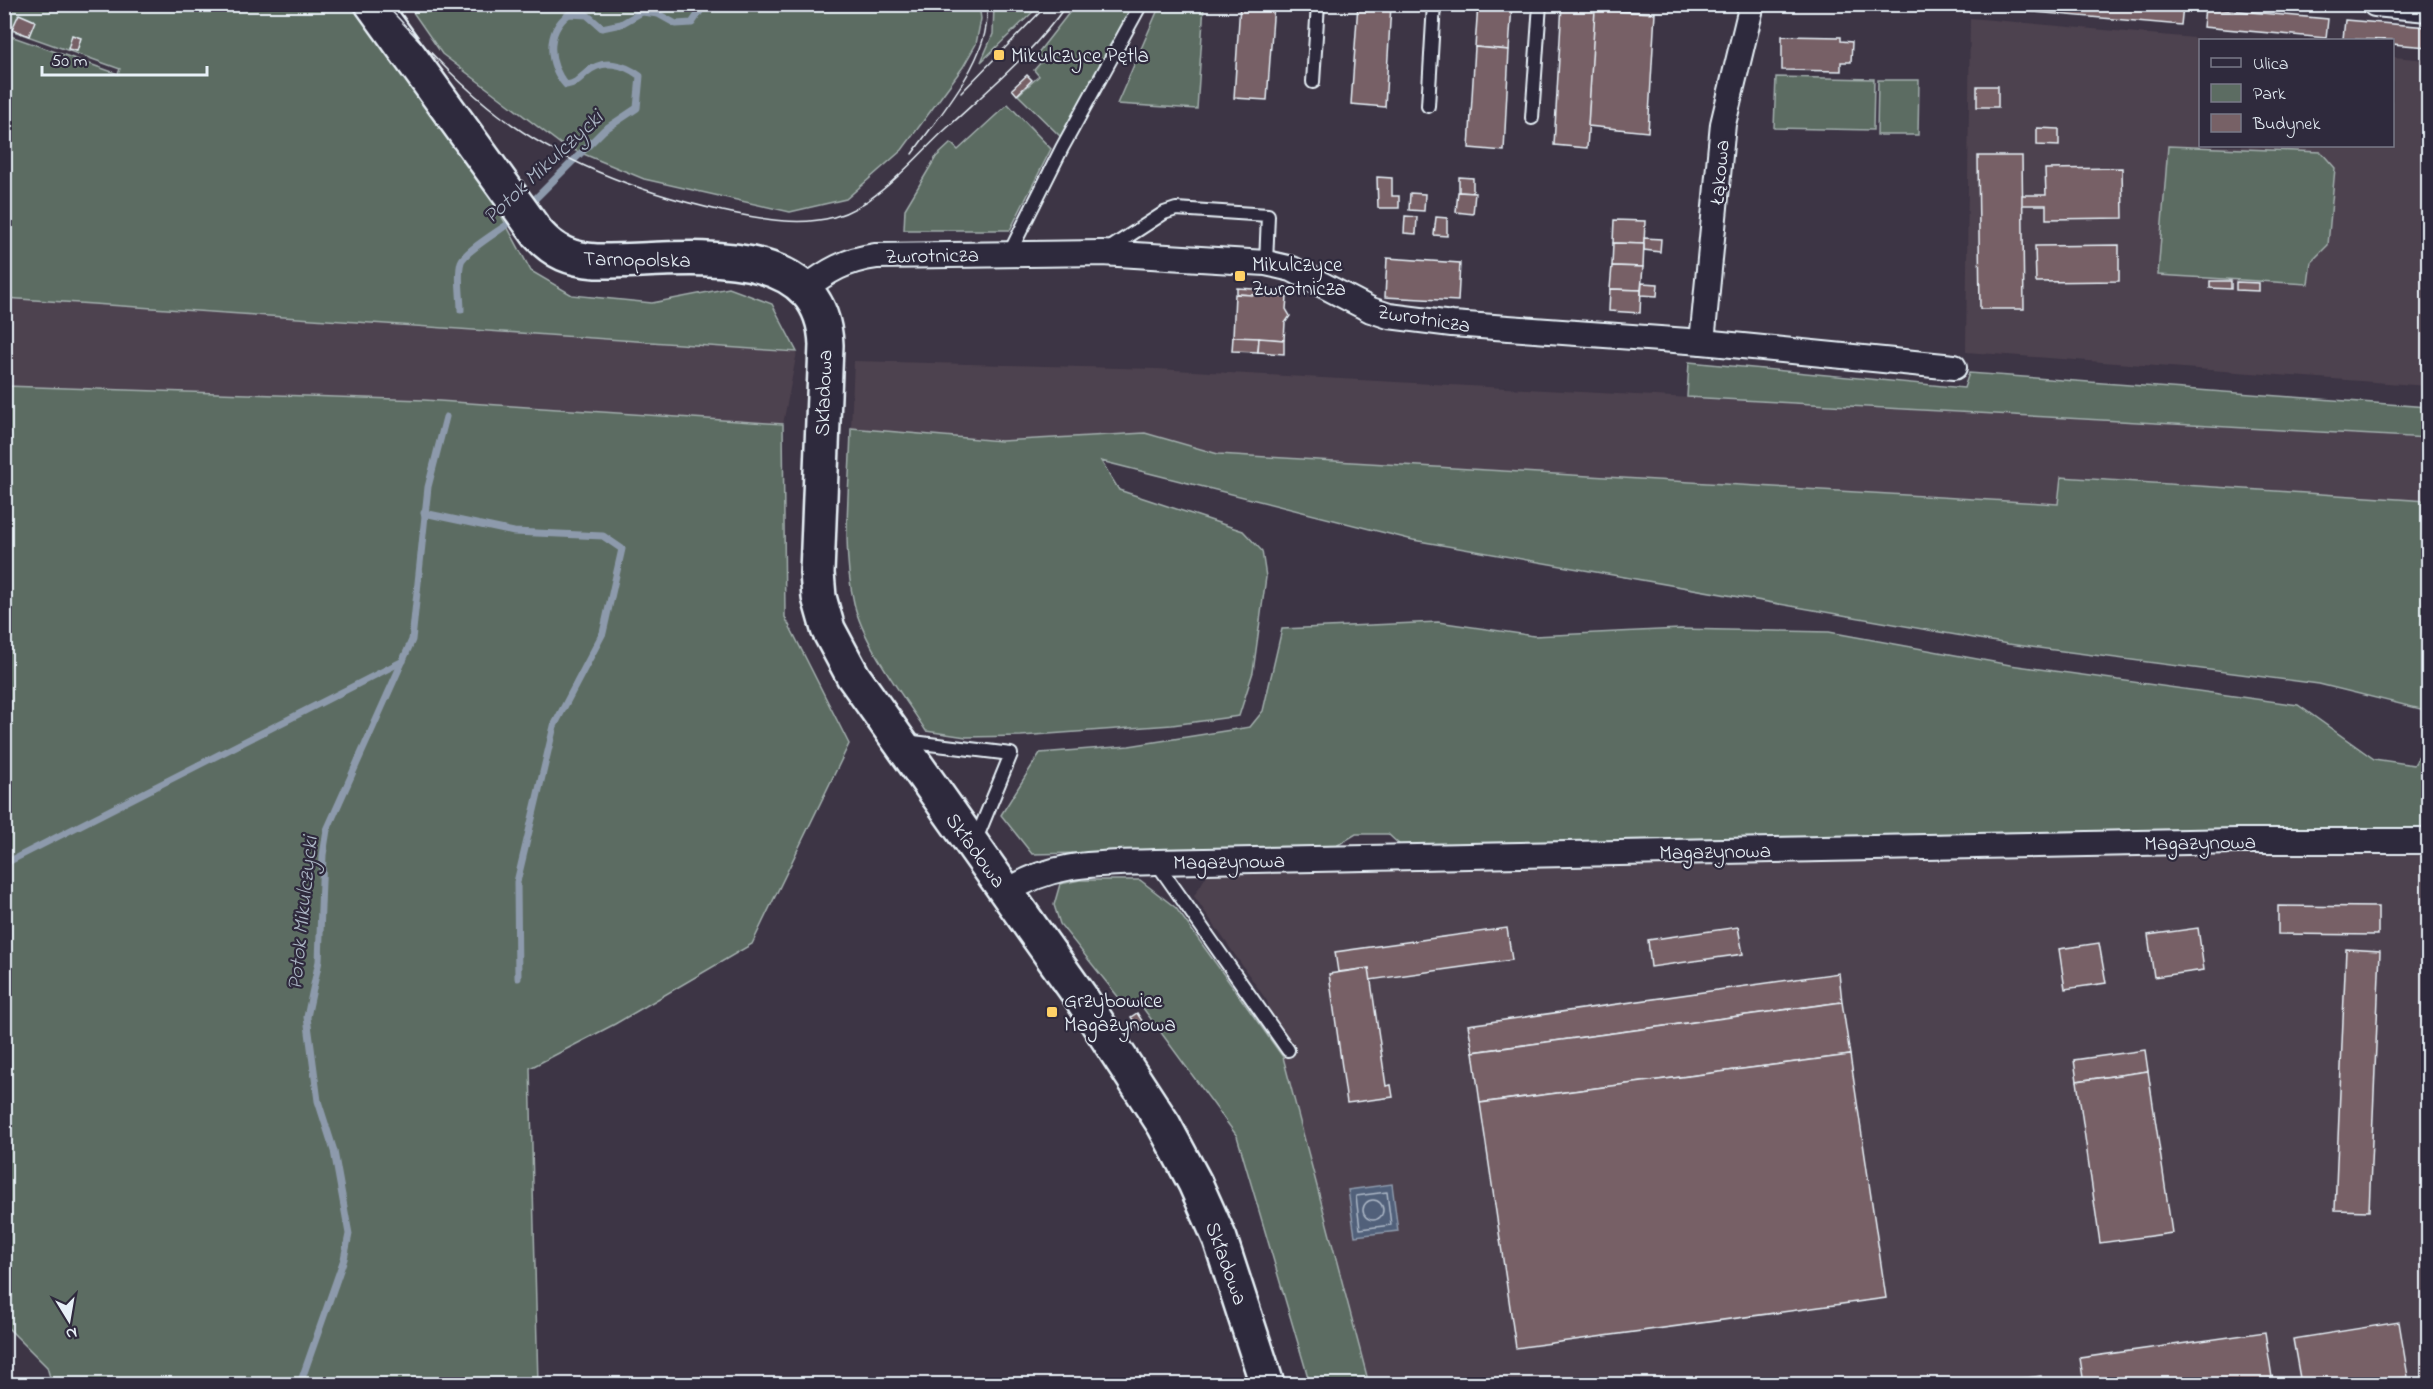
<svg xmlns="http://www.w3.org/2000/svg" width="2433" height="1389" viewBox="0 0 2433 1389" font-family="'Indie Flower',sans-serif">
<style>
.built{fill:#4e424f}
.green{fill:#5c6c62;stroke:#a2aead;stroke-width:1.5}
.water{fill:#51607a;stroke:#8d9aac;stroke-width:1.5}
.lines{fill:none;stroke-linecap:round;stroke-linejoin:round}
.shore{stroke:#acb7c6;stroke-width:1.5}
.stream{stroke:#8d9aac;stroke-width:7}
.building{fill:#776166;stroke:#e8f1f8;stroke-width:1.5}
.service-casing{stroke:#e8f1f8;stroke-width:16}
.minor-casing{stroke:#e8f1f8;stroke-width:28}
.secondary-casing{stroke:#e8f1f8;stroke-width:38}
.service{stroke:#2f2a3d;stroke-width:12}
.minor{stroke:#2f2a3d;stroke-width:24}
.secondary{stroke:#2f2a3d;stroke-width:33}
.tram{stroke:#e8f1f8;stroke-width:1.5}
.poi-dot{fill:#ffd166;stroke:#2f2a3d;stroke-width:2}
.labels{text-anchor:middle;stroke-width:4.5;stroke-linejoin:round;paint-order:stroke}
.poi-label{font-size:21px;fill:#e8f1f8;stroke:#2f2a3d;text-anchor:start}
.street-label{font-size:21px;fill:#e8f1f8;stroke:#2f2a3d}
.water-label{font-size:22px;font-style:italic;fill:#acb7c6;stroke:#2f2a3d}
</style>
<rect width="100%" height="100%" fill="#3d3545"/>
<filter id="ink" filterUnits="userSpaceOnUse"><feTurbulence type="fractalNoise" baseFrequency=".0167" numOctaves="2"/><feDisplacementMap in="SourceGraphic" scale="12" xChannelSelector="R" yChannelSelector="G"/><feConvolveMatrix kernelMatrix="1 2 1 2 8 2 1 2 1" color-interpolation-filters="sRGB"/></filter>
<g filter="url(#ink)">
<g class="built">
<path d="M1970,18L2217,40H2200V146H2392L2393,57L2428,60V386L1966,352Z"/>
<path d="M5,298L797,352L783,424L424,400L5,386Z"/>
<path d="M854,361L1156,369L2428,438V501L2061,477L2058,504L1218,454L1145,433L1001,441L851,428Z"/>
<path d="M2428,852V1384H1369L1267,1001L1194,896L1207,875L1266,872L1852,857Z"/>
</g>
<g class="green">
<path d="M979,4L981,19L976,44L963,67L902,150L846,199L790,212L644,179L562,145L442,54L408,5Z"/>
<path d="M1076,4L1133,5L1061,137L1018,95L1039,76L1034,70L1043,60L1037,54Z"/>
<path d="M4,5H356L445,126L495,204L531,271L572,295L652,303L729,288L772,304L797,352L5,298V34L118,74L120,69L5,28Z"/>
<path d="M994,5H1040L981,62L993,34Z"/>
<path d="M1160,5H1204L1197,109L1117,104Z"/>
<path d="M1776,77L1874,79L1873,130L1774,128Z"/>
<path d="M1878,80H1919L1918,135H1877Z"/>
<path d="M1008,104L1051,149L1010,230H904L905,209L936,157L951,143L958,150Z"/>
<path d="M2168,146L2321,152L2335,168L2328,245L2311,262L2308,284L2158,275Z"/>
<path d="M1689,362L1964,388L1969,373L2428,407V438L1687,397Z"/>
<path d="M5,386L424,400L783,424L785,617L849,744L752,944L615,1024L530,1068L538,1384H52L47,1367L5,1325Z"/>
<path d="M851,428L1001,441L1145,433L1218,454L2058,504L2061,477L2428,501V832L2197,829L1401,846L1388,834H1356L1333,848L1032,854L1001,815L1040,753L1129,746L1250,727L1263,711L1282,629L1438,622L1534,636L1680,629L1829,632L2010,665L2298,705L2374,759L2414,765L2428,741L2425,710L2319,684L2008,644L1413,540L1101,461L1119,490L1243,531L1262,551L1266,577L1253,672L1239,716L1172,725L1021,736L966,737L926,731C903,695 863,644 854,603C841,547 850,485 851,428Z"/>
<path d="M1080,880H1140L1176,908L1283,1057L1369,1384H1310L1237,1136L1140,1004L1123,1003L1060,924L1054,905L1060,884Z"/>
</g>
<path class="water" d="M1392,1184L1398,1231L1355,1236L1348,1190Z"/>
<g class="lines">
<g class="shore">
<path d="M1387,1192L1391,1225L1360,1229L1356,1196Z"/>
<circle cx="1373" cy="1210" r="10"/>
</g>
<g class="stream">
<path d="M529,205L604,130L637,108L640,76C624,64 603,58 586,73C579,79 577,83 566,85C548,64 545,32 569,14L587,15L602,28L621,24L642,12L658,14L676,24L692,23L705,4"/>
<path d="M461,310C461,297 457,275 461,262C465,250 505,228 517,217"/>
<path d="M424,513L514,532L603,536L622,549L603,633L554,726L517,882L518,978"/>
<path d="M4,864L403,661"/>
<path d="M300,1384L344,1259L349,1234L334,1151L318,1101L307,1017L319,961L323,855L327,830L412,640L428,487L446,417"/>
</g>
</g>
<g class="building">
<path d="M1240,4H1274L1267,100L1234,98Z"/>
<path d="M1358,4L1391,5L1385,107L1351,104Z"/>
<path d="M1478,4H1512L1509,50L1475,47Z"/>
<path d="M1562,4H1596L1587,148L1554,145Z"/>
<path d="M1943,4H2167L2183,6L2181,25Z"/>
<path d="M2205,8L2328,19L2326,38L2203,27Z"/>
<path d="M1595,10L1655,13L1648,132L1588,126Z"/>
<path d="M19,14L35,21L29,36L12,29Z"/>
<path d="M2345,20L2428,27V47L2392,44V40L2343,39Z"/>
<path d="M72,35L81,38L77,51L68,49Z"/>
<path d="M1782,36L1841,37V41L1852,42L1851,62H1841V71L1782,70Z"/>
<path d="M1475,47L1509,50L1504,151L1469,148Z"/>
<path d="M1027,75L1032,80L1017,95L1012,89Z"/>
<rect x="1977" y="86" width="21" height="21"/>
<path d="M2037,128L2059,129V146L2037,145Z"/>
<path d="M1978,156H2022L2024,309H1980Z"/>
<path d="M2122,168L2123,218L2046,219V205H2022V195H2046L2045,169Z"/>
<path d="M1377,177L1392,178V196H1399V208H1378Z"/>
<path d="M1459,177L1473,178V193L1459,192Z"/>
<path d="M1458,192L1475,193L1473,214L1456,212Z"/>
<path d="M1410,193L1425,194L1424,211L1409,210Z"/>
<path d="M1405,216L1417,217L1416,234L1404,233Z"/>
<path d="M1436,217L1447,218V236L1434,235Z"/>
<path d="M1614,220L1645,221L1644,244L1613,243Z"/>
<path d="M1644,238L1661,239L1660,252L1644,250Z"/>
<path d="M1613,243L1644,244L1643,267L1612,266Z"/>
<path d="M2119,245V281L2036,282L2035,246Z"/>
<path d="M1387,258L1460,263L1458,301L1385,297Z"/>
<path d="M1612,266L1643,267L1641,290L1610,289Z"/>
<path d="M2210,281H2231V289L2210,288Z"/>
<path d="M2236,282L2259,283V291L2236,290Z"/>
<path d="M1642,283L1658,284L1657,296L1641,295Z"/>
<path d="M1237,288L1270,290V296L1237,294Z"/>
<path d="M1610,289L1641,290L1640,313L1609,311Z"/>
<path d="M1235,294L1287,297L1286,309L1290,316L1285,323L1284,340L1233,337Z"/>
<path d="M1233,337L1259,338L1258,352L1232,351Z"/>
<path d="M1259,338L1284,340V354L1258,352Z"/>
<path d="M2278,906L2378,907V935L2278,934Z"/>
<path d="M1738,927L1743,954L1651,967L1648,940Z"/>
<path d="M1507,928L1512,960L1370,980L1369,968L1338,972L1335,952Z"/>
<path d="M2198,928L2204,970L2154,977L2148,935Z"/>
<path d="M2099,943L2106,983L2065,989L2059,949Z"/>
<path d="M2346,949L2380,951L2369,1211L2335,1210Z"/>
<path d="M1369,968L1386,1086L1391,1085L1393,1097L1347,1103L1329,974Z"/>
<path d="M1839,973L1842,1002L1473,1052L1468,1025Z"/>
<path d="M1842,1002L1850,1055L1480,1103L1473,1052Z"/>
<path d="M1137,1013L1146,1027L1140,1030L1131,1017Z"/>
<path d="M2145,1050L2148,1071L2077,1081L2074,1060Z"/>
<path d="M1850,1055L1886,1298L1516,1348L1480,1103Z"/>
<path d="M2148,1071L2172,1233L2100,1243L2077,1081Z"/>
<path d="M2399,1322L2408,1377L2361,1384H2301L2293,1339Z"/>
<path d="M2265,1332L2273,1384H2084L2080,1358Z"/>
<path d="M2041,1376L2043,1384H1984Z"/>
</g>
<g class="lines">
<g class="service-casing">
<g id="service">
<path d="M1313,82L1318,4"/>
<path d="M1428,106L1434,4"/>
<path d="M1532,118L1540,4"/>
<path d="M1107,250L1164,213L1176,209L1268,215L1266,263"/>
<path d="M1009,254L1062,148L1141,4"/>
<path d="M905,741L1011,754L975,842"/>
<path d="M1156,862L1288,1050"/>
</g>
</g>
<g class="minor-casing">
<g id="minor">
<path d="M2375,4L2428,9"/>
<path d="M804,289C828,271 846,260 876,256L1102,253L1266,263L1292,269L1371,310L1389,316L1452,324L1702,342L1954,367"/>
<path d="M1702,342L1723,124L1752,4"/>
<path d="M1007,892C1052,861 1102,864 1155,862L2238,841H2428"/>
</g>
</g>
<g class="secondary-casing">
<path id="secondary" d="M372,4L538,234C555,253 571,259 596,261C670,263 822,232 826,345L817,573L819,597L828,629L853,676L1080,996L1164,1125L1195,1183L1220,1239L1267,1384"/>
</g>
<use href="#service" class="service"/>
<use href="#minor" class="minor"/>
<use href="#secondary" class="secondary"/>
<g class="tram">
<path d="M385,4C421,42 457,83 499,115C564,165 642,193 722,211C758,218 797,227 834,217C879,204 914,158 947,128C989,89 1034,52 1067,4"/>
<path d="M961,93L1048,4"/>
<path d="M912,154C939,115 995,54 986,4"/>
</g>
</g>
</g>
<g class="poi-dot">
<rect x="993" y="49" width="12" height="12" rx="3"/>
<rect x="1234" y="270" width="12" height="12" rx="3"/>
<rect x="1046" y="1006" width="12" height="12" rx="3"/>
</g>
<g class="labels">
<g class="poi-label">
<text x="1011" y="62">Mikulczyce Pętla</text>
<text x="1252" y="271">Mikulczyce<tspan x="1252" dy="24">Zwrotnicza</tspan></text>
<text x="1064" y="1007">Grzybowice<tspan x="1064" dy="24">Magazynowa</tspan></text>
</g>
<g class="street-label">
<text transform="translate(1719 172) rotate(-85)" y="7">Łąkowa</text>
<text transform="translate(932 255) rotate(-1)" y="7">Zwrotnicza</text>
<text transform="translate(637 259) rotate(1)" y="7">Tarnopolska</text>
<text transform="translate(1424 318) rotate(9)" y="7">Zwrotnicza</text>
<text transform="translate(823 393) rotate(-88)" y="7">Składowa</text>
<text transform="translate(2200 842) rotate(-1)" y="7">Magazynowa</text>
<text transform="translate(976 850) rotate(54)" y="7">Składowa</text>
<text transform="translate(1715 851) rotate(-1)" y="7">Magazynowa</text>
<text transform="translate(1229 861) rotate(-1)" y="7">Magazynowa</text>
<text transform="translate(1227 1263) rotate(70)" y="7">Składowa</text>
</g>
<g class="water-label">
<text transform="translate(542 166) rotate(-43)" y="8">Potok Mikulczycki</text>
<text transform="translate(301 913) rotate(-84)" y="8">Potok Mikulczycki</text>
</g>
</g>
<rect width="2433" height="1389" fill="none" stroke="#2f2a3d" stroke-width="24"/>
<rect x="12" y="12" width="2409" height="1365" fill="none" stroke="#e8f1f8" stroke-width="2" filter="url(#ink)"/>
<rect x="2199" y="39" width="195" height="108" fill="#2f2a3d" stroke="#797a88" stroke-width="1.5"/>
<rect x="2211" y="58" width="30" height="9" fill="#2f2a3d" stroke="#797a88" stroke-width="1.5"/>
<text x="2253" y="69" font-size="18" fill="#e8f1f8">Ulica</text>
<rect x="2211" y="84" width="30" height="18" fill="#5c6c62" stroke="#797a88" stroke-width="1.5"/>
<text x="2253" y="99" font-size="18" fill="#e8f1f8">Park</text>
<rect x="2211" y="114" width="30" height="18" fill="#776166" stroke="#797a88" stroke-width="1.5"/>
<text x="2253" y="129" font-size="18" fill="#e8f1f8">Budynek</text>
<g transform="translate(69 1320) rotate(169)" stroke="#2f2a3d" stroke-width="4.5" paint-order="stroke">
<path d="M0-4.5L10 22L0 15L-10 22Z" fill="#e8f1f8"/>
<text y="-9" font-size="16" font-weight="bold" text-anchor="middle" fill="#e8f1f8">N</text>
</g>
<path d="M42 66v9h165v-9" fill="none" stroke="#e8f1f8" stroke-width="3"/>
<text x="51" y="66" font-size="18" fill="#e8f1f8" stroke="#2f2a3d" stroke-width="4.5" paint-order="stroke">50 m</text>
</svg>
